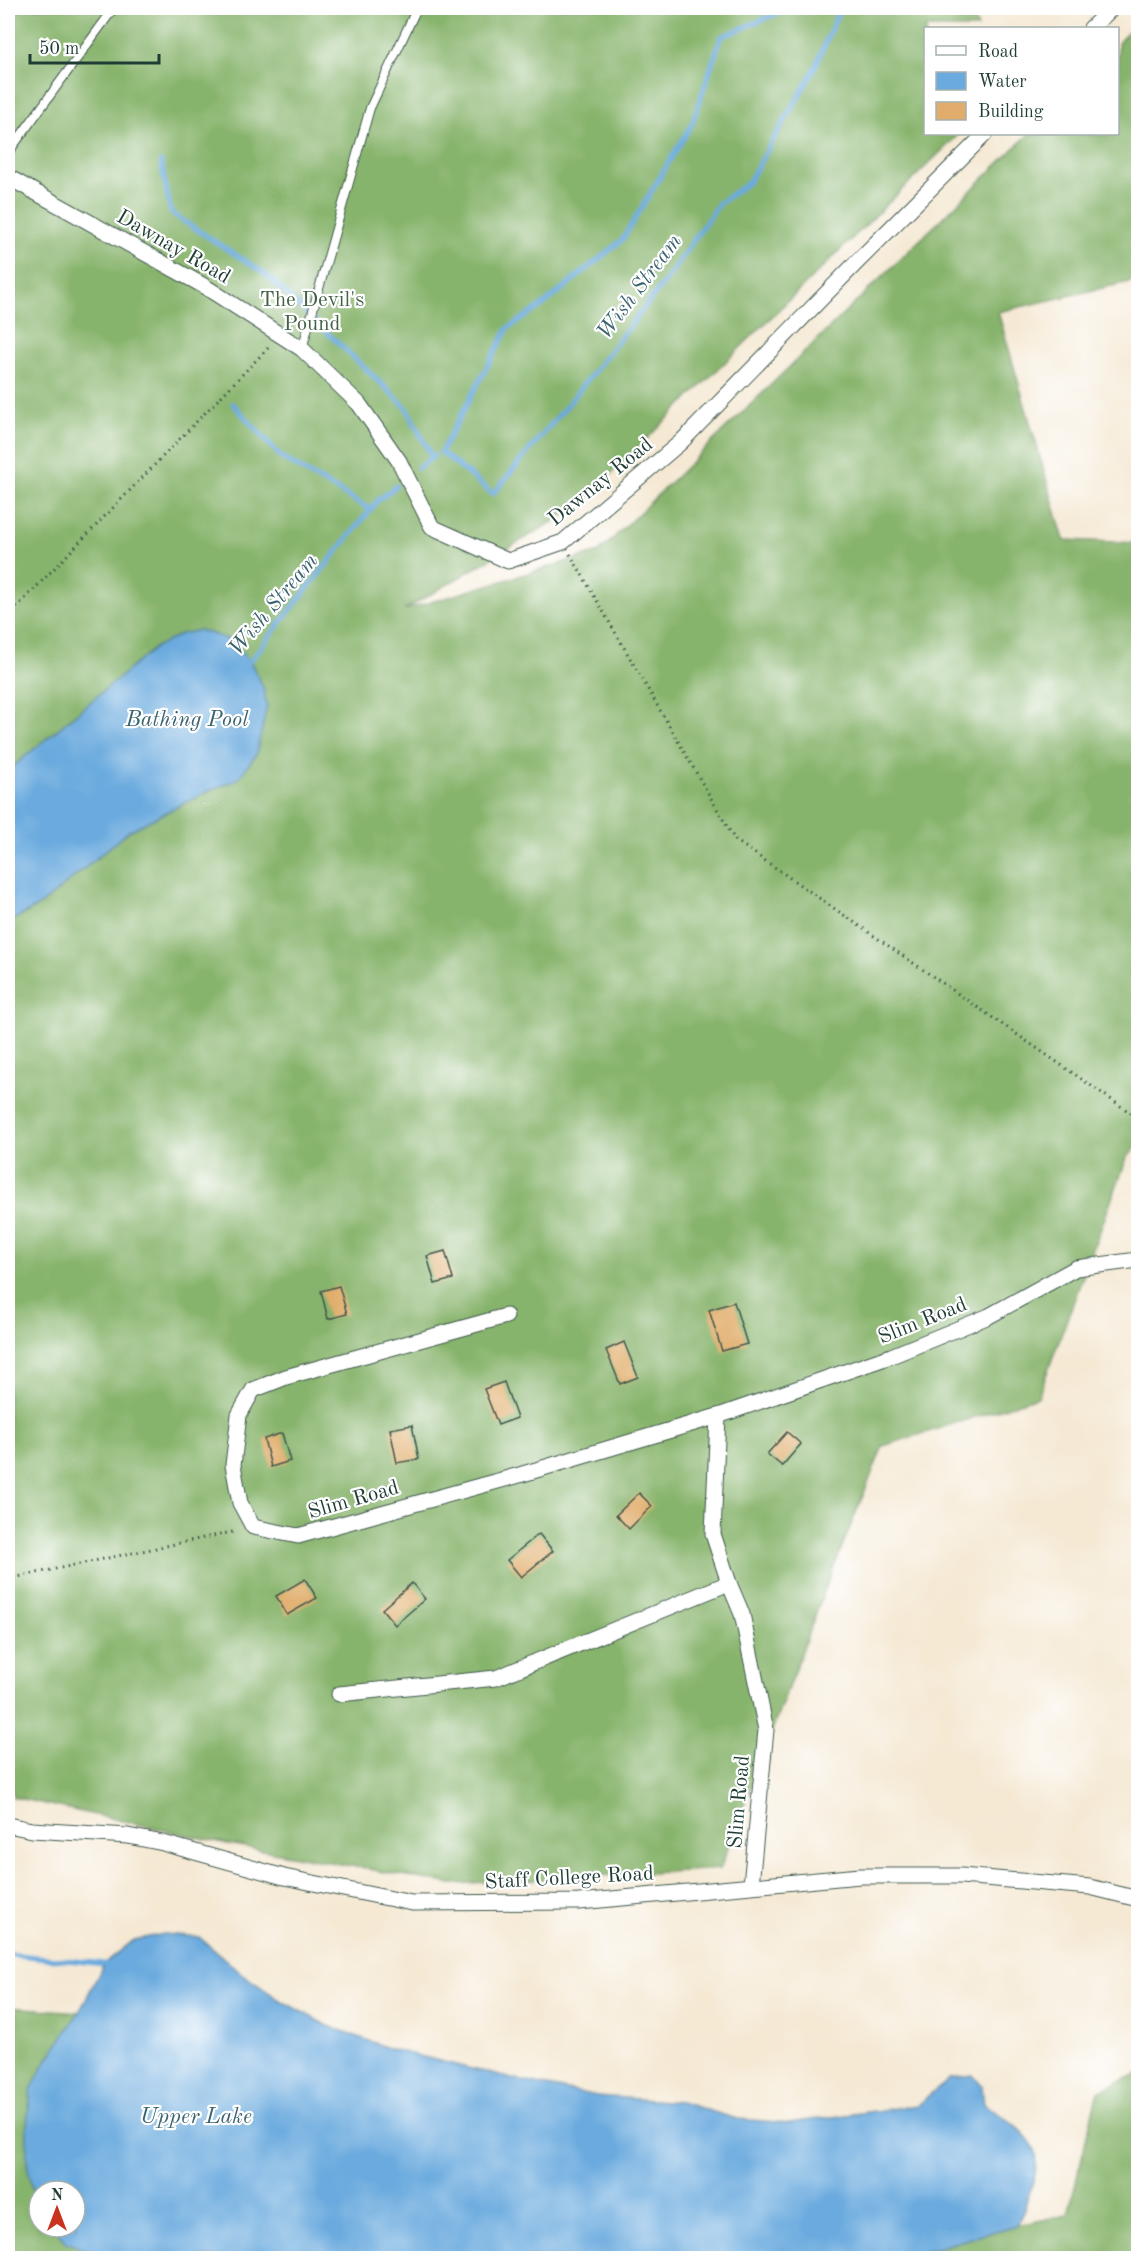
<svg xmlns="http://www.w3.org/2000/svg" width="1146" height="2266" viewBox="0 0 1146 2266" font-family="'Old Standard TT',serif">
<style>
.forest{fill:#87b46c;stroke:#537850;stroke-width:1.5}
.water{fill:#6baade;stroke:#457489;stroke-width:1.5}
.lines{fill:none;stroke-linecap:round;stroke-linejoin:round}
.stream{stroke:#6baade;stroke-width:5}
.building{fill:#e1ad6c}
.lane-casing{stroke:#3f574c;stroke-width:10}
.street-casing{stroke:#3f574c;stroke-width:17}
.path{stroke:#3f574c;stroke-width:3;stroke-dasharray:1.5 4.5;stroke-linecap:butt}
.lane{stroke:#fff;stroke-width:8}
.street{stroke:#fff;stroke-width:15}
.labels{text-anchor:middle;stroke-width:4.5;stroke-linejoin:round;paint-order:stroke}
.street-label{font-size:21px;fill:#1f3d34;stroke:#fff}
.park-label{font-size:21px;fill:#426246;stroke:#fff}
.water-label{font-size:22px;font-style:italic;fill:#3a6370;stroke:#fff}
</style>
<rect width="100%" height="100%" fill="#fff"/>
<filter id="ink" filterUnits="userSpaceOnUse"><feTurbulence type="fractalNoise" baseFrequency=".0167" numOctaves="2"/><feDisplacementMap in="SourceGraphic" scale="12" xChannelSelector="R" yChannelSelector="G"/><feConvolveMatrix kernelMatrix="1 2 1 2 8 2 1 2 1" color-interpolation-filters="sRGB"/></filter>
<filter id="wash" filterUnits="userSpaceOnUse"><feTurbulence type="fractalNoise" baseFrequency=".008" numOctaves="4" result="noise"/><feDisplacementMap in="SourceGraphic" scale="24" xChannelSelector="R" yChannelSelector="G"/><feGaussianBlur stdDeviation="1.35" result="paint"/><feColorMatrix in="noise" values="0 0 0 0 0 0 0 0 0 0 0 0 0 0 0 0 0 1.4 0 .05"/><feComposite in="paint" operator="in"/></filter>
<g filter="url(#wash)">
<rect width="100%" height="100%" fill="#f5e9d4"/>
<g class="forest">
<path d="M8,8H971L978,28H926V134H959L576,508L404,610L599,552L1029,134H1118V43L1138,20V280L998,312L1064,540L1138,543V1145L1127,1158L1038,1397L883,1446L827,1584L720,1869L452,1884L228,1844L13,1797L8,1768V919H15L42,904L129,831L204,793L238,779L156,647L8,771Z"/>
<path d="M8,2007L79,2012L41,2070L35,2201L39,2206V2227H55L67,2242L105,2258H8Z"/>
<path d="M1138,2074V2258H901L1017,2225L1068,2215L1098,2091Z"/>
</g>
<g class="water">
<path d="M200,630L227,639L250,661L263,687L267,706L256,755L238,779L204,793L129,831L42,904L15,919H8V771L156,647L181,634Z"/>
<path d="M164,1934L199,1937L241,1973L280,2000L326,2025L391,2049L512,2079L597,2096L680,2102L737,2119L790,2123L917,2105L950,2078L973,2075L982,2086L984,2104C1001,2116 1026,2130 1035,2150C1042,2165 1024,2210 1017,2225L901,2258H105L66,2242L55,2227H75V2191H39V2206L35,2201L27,2164V2124L31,2090L41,2070L79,2012L104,1964L134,1940Z"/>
</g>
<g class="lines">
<g class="stream">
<path d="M161,162L171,213L264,273L406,407L432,457"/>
<path d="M233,404L282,458L371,510"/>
<path d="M441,452L493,494L569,403L667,279L719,203L748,183L813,72L840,8"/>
<path d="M441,452L508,328L543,305L622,240L692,124L721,37L781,12L783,8"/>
<path d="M418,468L434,456"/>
<path d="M244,665L250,661L378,500L396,486"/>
<path d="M8,1954L104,1964"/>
</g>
</g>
<g id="blocks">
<g class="building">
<path d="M445,1251L453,1279L435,1284L427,1256Z"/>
<path d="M339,1286L347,1314L328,1319L321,1291Z"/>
<path d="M734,1302L747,1344L722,1351L709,1310Z"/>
<path d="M624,1342L638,1377L620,1384L606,1350Z"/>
<path d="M504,1382L517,1418L498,1425L484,1389Z"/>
<path d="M412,1425L419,1459L397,1463L390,1429Z"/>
<path d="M787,1432L801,1444L782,1466L767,1454Z"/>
<path d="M282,1433L290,1461L271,1467L264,1439Z"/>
<path d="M639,1493L652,1506L629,1529L616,1515Z"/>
<path d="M539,1534L553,1551L521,1577L507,1560Z"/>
<path d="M305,1579L317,1598L287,1615L276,1596Z"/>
<path d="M412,1583L425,1599L395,1625L382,1609Z"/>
</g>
</g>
</g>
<g filter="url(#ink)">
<use href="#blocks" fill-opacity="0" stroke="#3f574c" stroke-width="1.5"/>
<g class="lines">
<g class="lane-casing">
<g id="lane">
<path d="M8,153L114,8"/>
<path d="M302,349L370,108L417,8"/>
</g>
</g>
<g class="street-casing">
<g id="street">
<path d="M1091,28L1112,8"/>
<path d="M8,177L204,286L302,349L359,404L399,461L432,527L508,561L563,542L681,442L857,262L985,134"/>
<path d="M506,1316L286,1377L253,1390L239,1415L233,1465L240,1503L253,1527L298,1536L516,1476L718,1416L891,1356L989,1316L1076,1268L1138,1260"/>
<path d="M718,1416L713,1534L729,1583L742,1614L766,1730L751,1885"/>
<path d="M339,1694L496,1678L729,1583"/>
<path d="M8,1825L32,1830L128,1836L163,1843L284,1877L412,1903L579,1902L860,1876H961L1090,1887L1138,1899"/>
</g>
</g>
<g class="path">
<path d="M570,554L735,840L1138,1118"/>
<path d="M8,616L270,346"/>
<path d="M8,1579L237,1531"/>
</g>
<use href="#lane" class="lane"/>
<use href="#street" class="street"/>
</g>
</g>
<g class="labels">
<g class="street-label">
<text transform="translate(174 246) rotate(30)" y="7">Dawnay Road</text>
<text transform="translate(600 481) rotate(-39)" y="7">Dawnay Road</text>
<text transform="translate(922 1320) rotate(-22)" y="7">Slim Road</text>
<text transform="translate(353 1499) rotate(-16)" y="7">Slim Road</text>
<text transform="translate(738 1802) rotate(-85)" y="7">Slim Road</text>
<text transform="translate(569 1877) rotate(-3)" y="7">Staff College Road</text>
</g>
<g class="park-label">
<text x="312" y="306">The Devil's<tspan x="312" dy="24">Pound</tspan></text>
</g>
<g class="water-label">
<text transform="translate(638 286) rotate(-53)" y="8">Wish Stream</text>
<text transform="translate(272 604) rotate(-50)" y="8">Wish Stream</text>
<text x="187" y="726">Bathing Pool</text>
<text x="196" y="2123">Upper Lake</text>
</g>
</g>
<rect width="1146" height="2266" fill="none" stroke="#fff" stroke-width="30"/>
<rect x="924" y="27" width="195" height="108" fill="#ffffff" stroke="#a5b1ae" stroke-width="1.5"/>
<rect x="936" y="46" width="30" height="9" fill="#ffffff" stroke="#a5b1ae" stroke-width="1.5"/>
<text x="978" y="57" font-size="18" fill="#1f3d34">Road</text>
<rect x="936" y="72" width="30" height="18" fill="#6baade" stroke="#a5b1ae" stroke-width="1.5"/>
<text x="978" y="87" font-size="18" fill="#1f3d34">Water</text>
<rect x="936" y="102" width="30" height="18" fill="#e1ad6c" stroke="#a5b1ae" stroke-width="1.5"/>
<text x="978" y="117" font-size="18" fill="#1f3d34">Building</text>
<g transform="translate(57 2209)"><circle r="28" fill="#ffffff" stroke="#a5b1ae" stroke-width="1.5"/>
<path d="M0-4.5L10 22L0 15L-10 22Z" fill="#c8321e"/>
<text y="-9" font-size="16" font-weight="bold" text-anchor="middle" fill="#1f3d34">N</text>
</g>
<path d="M30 54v9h129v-9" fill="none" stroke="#1f3d34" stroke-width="3"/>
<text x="39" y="54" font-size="18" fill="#1f3d34" stroke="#ffffff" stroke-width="4.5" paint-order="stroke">50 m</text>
</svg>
